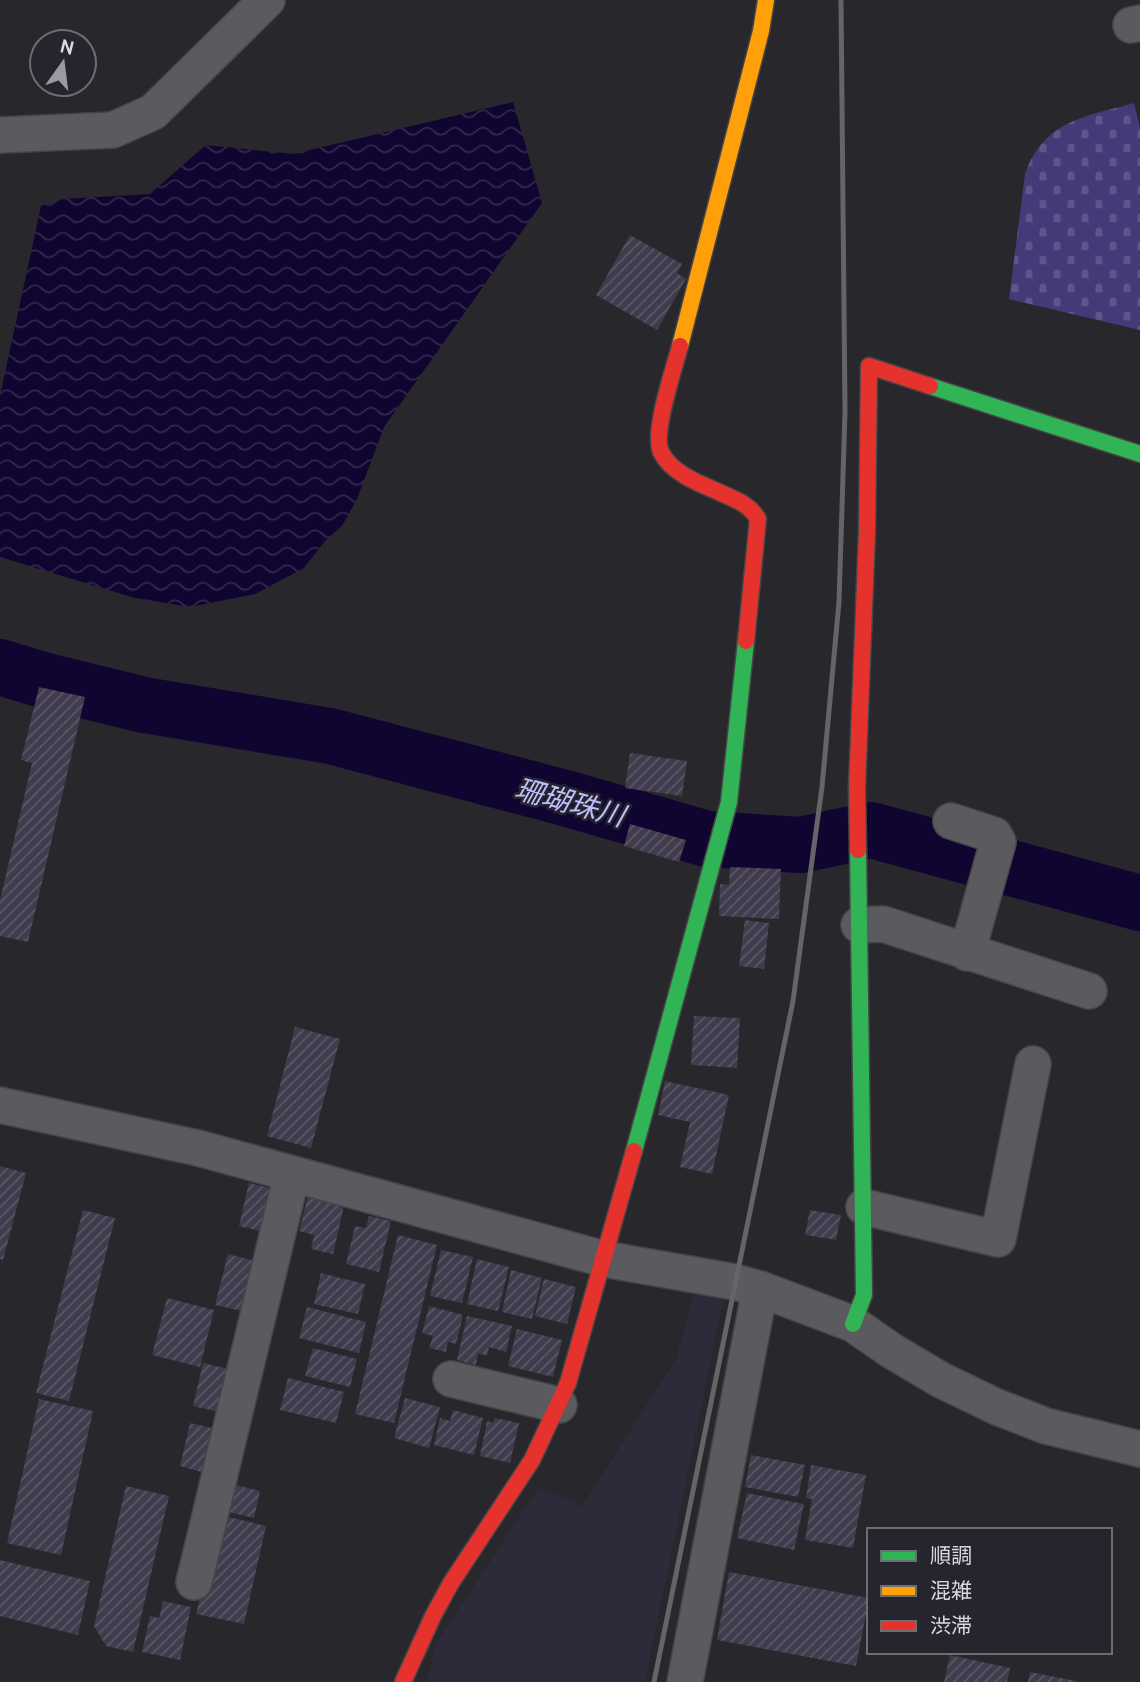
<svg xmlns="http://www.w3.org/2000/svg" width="1140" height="1682" viewBox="0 0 1140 1682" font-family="Cabin,'Noto Sans JP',sans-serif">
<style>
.built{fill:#2c2b39}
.cemetery{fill:url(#cemetery-stones)}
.water{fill:url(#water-waves)}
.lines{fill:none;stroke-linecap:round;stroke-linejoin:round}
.river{stroke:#100431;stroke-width:56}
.building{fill:url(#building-hatch)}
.street-casing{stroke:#454548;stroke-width:38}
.fast-casing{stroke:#454548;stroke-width:19}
.slow-casing{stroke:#454548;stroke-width:19}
.jam-casing{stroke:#454548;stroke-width:19}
.street{stroke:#5b5b5f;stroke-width:35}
.fast{stroke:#30b455;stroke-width:16}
.slow{stroke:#ff9f0a;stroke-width:16}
.jam{stroke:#e5322d;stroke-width:16}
.rail{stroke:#656568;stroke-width:5}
.labels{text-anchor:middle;stroke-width:5;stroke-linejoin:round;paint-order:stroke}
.water-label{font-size:28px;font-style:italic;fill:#c1bdff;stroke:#25252e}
</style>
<defs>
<pattern id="cemetery-stones" width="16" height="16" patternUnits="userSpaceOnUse" patternTransform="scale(1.75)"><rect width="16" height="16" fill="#443a77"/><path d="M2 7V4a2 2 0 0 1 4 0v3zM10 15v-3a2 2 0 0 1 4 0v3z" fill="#5e568a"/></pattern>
<pattern id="water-waves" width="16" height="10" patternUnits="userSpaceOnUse" patternTransform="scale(1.75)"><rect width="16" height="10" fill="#100431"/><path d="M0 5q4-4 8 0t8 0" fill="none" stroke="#32284e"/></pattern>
<pattern id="building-hatch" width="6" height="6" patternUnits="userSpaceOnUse" patternTransform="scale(1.75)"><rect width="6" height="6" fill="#403c4d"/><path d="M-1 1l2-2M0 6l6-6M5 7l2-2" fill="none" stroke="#5b5766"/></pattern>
</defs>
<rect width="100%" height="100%" fill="#27272c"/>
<path class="built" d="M696,1284L725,1291L645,1682H427L436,1643L539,1487L582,1506L676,1359Z"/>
<path class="cemetery" d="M1134,103L1140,127V330L1009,299L1025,174C1044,120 1085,117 1134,103Z"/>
<path class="water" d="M513,102L542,203L384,427L357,499L342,526L325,541L304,568L255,594L190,607L135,598L0,557V396L41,206L63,199L150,194L206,145L293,154Z"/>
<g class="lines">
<path class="river" d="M0,667L46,681L144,705L330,736L565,798L707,839L800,845L871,830L1140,903"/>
</g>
<g class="building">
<path d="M630,235L682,264L677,273L686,279L657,330L596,295Z"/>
<path d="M39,687L85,697L28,942L0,936V900L32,763L21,760Z"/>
<path d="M630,753L687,761L682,796L625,788Z"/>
<path d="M630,824L686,840L679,862L624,846Z"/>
<path d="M730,867L781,869L779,919L719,916L720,884L729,885Z"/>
<path d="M745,920L769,923L764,969L739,966Z"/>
<path d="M694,1016L740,1018L737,1068L691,1065Z"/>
<path d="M295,1027L340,1039L311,1148L267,1136Z"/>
<path d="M665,1081L729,1095L712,1174L680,1167L690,1122L658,1115Z"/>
<path d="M0,1166L26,1173L3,1260L0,1259Z"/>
<path d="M249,1183L274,1189L264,1232L239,1226Z"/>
<path d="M309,1192L345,1201L333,1254L311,1249L314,1235L299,1231Z"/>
<path d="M83,1210L115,1218L69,1401L36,1393Z"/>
<path d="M810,1210L841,1215L836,1240L805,1235Z"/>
<path d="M369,1216L391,1221L379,1272L346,1264L355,1226L366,1228Z"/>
<path d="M398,1235L437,1245L394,1423L355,1414Z"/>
<path d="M441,1250L473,1257L462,1303L430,1296Z"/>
<path d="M228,1254L255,1261L242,1311L215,1305Z"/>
<path d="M477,1259L509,1267L498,1311L467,1304Z"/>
<path d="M511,1270L542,1278L532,1319L502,1312Z"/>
<path d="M321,1273L365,1284L358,1314L314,1304Z"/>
<path d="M544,1279L576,1287L567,1324L535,1316Z"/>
<path d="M167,1298L214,1310L200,1367L152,1355Z"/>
<path d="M429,1306L463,1315L456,1344L448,1342L446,1352L429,1348L433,1336L422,1333Z"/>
<path d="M307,1307L366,1322L359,1353L299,1338Z"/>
<path d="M467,1316L512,1326L506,1352L489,1347L487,1356L478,1353L476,1365L457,1360Z"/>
<path d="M517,1329L562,1340L553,1377L508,1366Z"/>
<path d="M313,1348L357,1359L350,1387L305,1376Z"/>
<path d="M203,1363L229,1369L219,1412L193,1406Z"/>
<path d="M288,1378L344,1392L336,1423L280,1410Z"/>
<path d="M405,1398L440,1407L429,1448L394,1438Z"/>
<path d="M39,1399L93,1411L61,1555L7,1543Z"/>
<path d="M453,1410L483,1418L474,1455L434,1445L440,1418L450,1421Z"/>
<path d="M495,1418L519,1423L510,1463L480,1456L487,1421L493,1423Z"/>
<path d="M190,1423L216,1429L205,1473L180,1466Z"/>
<path d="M751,1455L805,1465L798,1497L745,1487Z"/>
<path d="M811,1465L866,1475L853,1548L805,1540L812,1499L806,1498Z"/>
<path d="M227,1483L260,1491L254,1518L220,1510Z"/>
<path d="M126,1486L169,1496L133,1652L106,1646L94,1626Z"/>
<path d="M747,1493L804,1504L794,1550L737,1538Z"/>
<path d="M220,1515L266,1526L244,1624L196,1614Z"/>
<path d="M0,1560L90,1581L78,1635L0,1616Z"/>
<path d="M729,1572L869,1598L856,1666L717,1640Z"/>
<path d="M163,1601L191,1607L180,1660L142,1652L150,1616L159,1618Z"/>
<path d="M950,1655L1010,1668L1007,1682H944Z"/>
<path d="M1030,1672L1076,1681V1682H1028Z"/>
</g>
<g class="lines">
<g class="street-casing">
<g id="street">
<path d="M1131,25L1140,23"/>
<path d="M0,135L113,130L153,112L267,0"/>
<path d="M951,821L994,835L998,842L967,953"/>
<path d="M859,925L883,924L1089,991"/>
<path d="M0,1105L198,1148L604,1259L735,1282L760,1289L853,1324L892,1351L941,1380L997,1407L1046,1426L1140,1449"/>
<path d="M864,1207L998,1239L1033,1064"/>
<path d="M451,1379L559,1405"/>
<path d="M194,1582L292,1174"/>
<path d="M685,1682L760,1289"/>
</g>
</g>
<g class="fast-casing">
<g id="fast">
<path d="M930,386L1140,454"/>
<path d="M634,1151L729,802L746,641"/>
<path d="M853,1324L864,1295L858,850"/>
</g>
</g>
<g class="slow-casing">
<path id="slow" d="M680,346L761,31L766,0"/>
</g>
<g class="jam-casing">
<g id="jam">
<path d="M680,346C674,369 652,433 661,452C671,473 700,484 719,492C735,500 749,503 758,519L746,641"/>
<path d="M858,850L857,787L867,532L869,366L930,386"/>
<path d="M403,1682L433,1616L451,1583L532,1460L568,1383L634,1151"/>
</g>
</g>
<use href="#street" class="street"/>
<use href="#fast" class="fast"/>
<use href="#slow" class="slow"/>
<use href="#jam" class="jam"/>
<path class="rail" d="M654,1682L793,1001L822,787L839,602L845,412L841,0"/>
</g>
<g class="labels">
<g class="water-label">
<text transform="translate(570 802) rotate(15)" y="10">珊瑚珠川</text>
</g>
</g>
<rect x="867" y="1528" width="245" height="126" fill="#25252e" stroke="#6d6d74" stroke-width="2"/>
<rect x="881" y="1551" width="35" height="10" fill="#30b455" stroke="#6d6d74" stroke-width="2"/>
<text x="930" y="1563" font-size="21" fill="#d8d8de">順調</text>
<rect x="881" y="1586" width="35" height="10" fill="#ff9f0a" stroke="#6d6d74" stroke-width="2"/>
<text x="930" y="1598" font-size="21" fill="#d8d8de">混雑</text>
<rect x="881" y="1621" width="35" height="10" fill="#e5322d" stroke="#6d6d74" stroke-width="2"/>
<text x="930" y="1633" font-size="21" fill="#d8d8de">渋滞</text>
<g transform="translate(63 63) rotate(14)"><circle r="33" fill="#25252e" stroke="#6d6d74" stroke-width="2"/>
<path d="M0-5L12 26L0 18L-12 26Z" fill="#9a9aa0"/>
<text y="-10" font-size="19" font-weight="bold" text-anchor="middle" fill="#d8d8de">N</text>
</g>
</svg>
